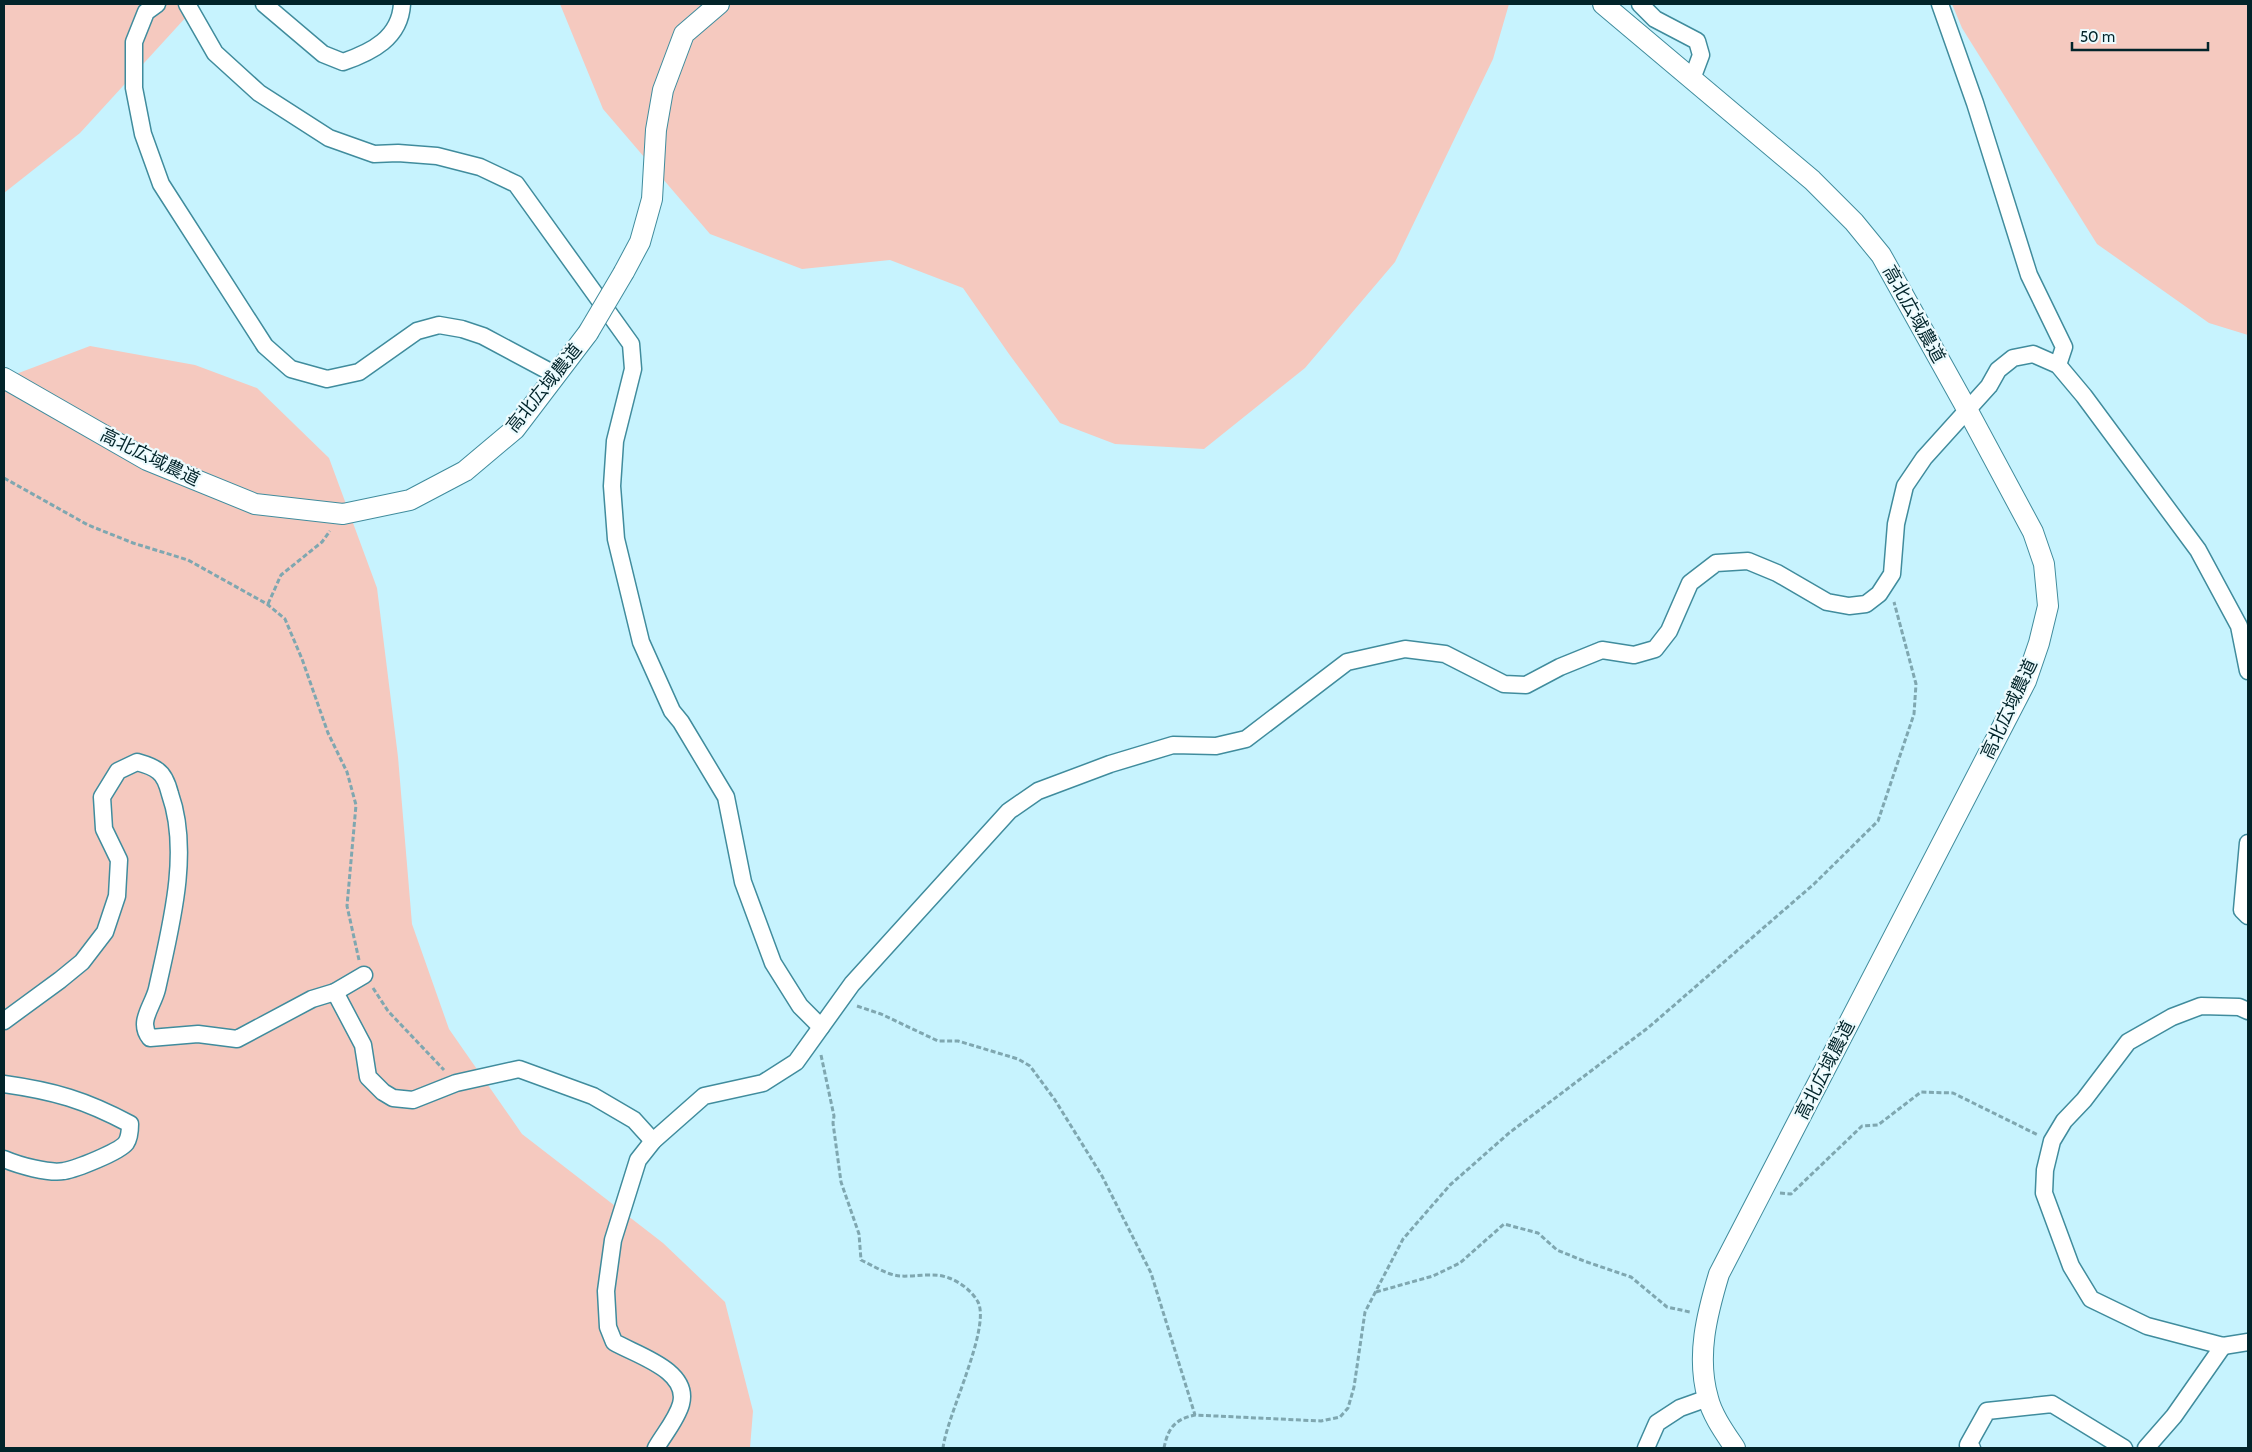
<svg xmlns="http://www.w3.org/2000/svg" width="2252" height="1452" viewBox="0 0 2252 1452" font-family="Cabin,'Noto Sans JP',sans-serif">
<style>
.green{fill:#f5c9bf}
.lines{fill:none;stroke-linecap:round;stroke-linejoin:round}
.minor-casing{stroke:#408c9d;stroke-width:19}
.tertiary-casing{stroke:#408c9d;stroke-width:22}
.path{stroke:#7fa7b0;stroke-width:3;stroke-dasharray:5 2.5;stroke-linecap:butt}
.minor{stroke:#fff;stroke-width:16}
.tertiary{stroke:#fff;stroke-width:20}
.tertiary-bridge-casing{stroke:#408c9d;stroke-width:22;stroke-linecap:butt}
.tertiary-bridge{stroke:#fff;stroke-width:20}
.labels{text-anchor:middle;stroke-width:4.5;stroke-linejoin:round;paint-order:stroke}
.street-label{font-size:18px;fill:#02242a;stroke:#ecfbfe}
</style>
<rect width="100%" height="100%" fill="#c7f3fe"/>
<g class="green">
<path d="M4,4H198L80,133L4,193Z"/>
<path d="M560,4H1509L1493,59L1395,262L1305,368L1204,449L1115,444L1060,423L1009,354L963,288L890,260L802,269L710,234L603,109Z"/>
<path d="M1952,4H2248V335L2209,323L2097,244L1962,28Z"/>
<path d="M90,346L195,365L257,388L329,458L377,588L398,757L412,924L449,1029L522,1134L663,1243L725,1302L753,1411L750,1448H4V387L16,374Z"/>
</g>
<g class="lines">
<g class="minor-casing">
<g id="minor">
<path d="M157,4L146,12L134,42V88L143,134L161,184L265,346L291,369L327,379L359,372L417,331L439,325L462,329L483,336L556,375"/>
<path d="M187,4L215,53L259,93L329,138L374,154L398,153L437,156L480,167L516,184L631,344L633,369L615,441L612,486L616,539L641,642L672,711L681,722L726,797L743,882L773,963L800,1006L821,1027"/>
<path d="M264,4L323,54L343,62C372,52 400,38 402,4"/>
<path d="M1640,4L1655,19L1697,41L1701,55L1692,79"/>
<path d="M1940,4L1975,103L2029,275L2064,347L2058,365"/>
<path d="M2248,843L2242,910L2248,916"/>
<path d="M335,992L363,1045L368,1077L383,1092L393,1098L413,1100L456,1083L519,1069L593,1096L634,1120L653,1141"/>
<path d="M2248,1011L2239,1007L2201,1006L2172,1017L2128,1042L2084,1100L2064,1121L2052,1141L2045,1170L2044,1193L2071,1266L2091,1299L2147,1326L2223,1346L2248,1342"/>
<path d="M4,1021L60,980L82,962L105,932L117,896L119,860L104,829L102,797L118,771L137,762C144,764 152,766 158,771C165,776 168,786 170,794C191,853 170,929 157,989C153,1006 137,1022 150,1038L198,1034L237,1039L312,999L335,992L364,975"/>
<path d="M4,1084C54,1091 85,1100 130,1124C130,1130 130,1137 126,1143C119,1152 76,1169 64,1171C49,1174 18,1165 4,1159"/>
<path d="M656,1448C664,1434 677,1419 681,1404C690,1370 636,1355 614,1342L608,1327L606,1291L613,1240L638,1160L653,1141L704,1096L763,1083L796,1062L852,984L1009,811L1038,791L1110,764L1173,745L1216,746L1246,739L1347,662L1405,649L1445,654L1504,684L1526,685L1560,667L1602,650L1634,655L1655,649L1669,631L1690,583L1716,563L1748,561L1777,573L1827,602L1849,606L1866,604L1879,594L1892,574L1896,524L1905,486L1924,458L1989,386L1998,370L2013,358L2033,354L2058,365L2084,396L2198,550L2239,626L2248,671"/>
<path d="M1646,1448L1657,1423L1680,1408L1708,1398"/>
<path d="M1972,1448L1968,1445L1987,1411L2052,1404L2124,1448"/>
<path d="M2146,1448L2174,1416L2223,1346"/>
</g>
</g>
<g class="tertiary-casing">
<g id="tertiary">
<path d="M1603,4L1812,180L1854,222L1881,255L1968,411L2033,532L2044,564L2048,606L2039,643L2026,681L1719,1274C1707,1314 1696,1356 1708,1398C1712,1415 1725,1433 1735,1448"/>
<path d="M624,272L640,242L652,199L656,130L663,90L684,34L719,4"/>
<path d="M4,378L147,460L255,504L343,514L410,500L465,471L515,429L588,333"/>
</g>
</g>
<g class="path">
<path d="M4,478L88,525L133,543L188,560L267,604L285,619L302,659L328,733L347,772L356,805L347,906L359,960"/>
<path d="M268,604L281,575L322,542L330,531"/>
<path d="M373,988L388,1011L444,1070"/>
<path d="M857,1006L881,1014L938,1041H958L1018,1059L1030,1066L1055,1100L1102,1176L1151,1273L1195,1415"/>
<path d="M821,1055L834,1116L833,1123L841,1182L859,1234L861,1260C872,1265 887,1275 900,1276C915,1277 935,1272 949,1278C960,1282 972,1291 978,1302C991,1328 947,1415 943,1448"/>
<path d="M1780,1193L1791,1194L1862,1126L1878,1125L1921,1092L1953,1093L2038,1135"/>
<path d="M1376,1292L1433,1276L1460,1263L1504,1224L1538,1233L1557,1250L1584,1261L1631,1277L1667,1307L1690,1312"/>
<path d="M1164,1448C1168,1428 1175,1419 1195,1415L1321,1421L1340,1417L1348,1408L1354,1387L1365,1312L1403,1239L1450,1185L1509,1133L1649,1027L1814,884L1878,821L1914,714L1916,684L1894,602"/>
</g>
<use href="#minor" class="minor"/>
<use href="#tertiary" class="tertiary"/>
<g class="tertiary-bridge-casing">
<path id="tertiary-bridge" d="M588,333L624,272"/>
</g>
<use href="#tertiary-bridge" class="tertiary-bridge"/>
</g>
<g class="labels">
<g class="street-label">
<text transform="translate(1914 314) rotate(61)" y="6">高北広域農道</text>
<text transform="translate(544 388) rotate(-51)" y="6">高北広域農道</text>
<text transform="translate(150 457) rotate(26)" y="6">高北広域農道</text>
<text transform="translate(2009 709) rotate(-65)" y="6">高北広域農道</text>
<text transform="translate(1825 1070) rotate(-63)" y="6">高北広域農道</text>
</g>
</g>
<rect width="2252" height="1452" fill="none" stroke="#02242a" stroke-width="10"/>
<path d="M2072 42v8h136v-8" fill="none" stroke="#02242a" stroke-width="2.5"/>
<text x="2080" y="42" font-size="15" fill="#02242a" stroke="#ecfbfe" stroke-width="4" paint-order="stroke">50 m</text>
</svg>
